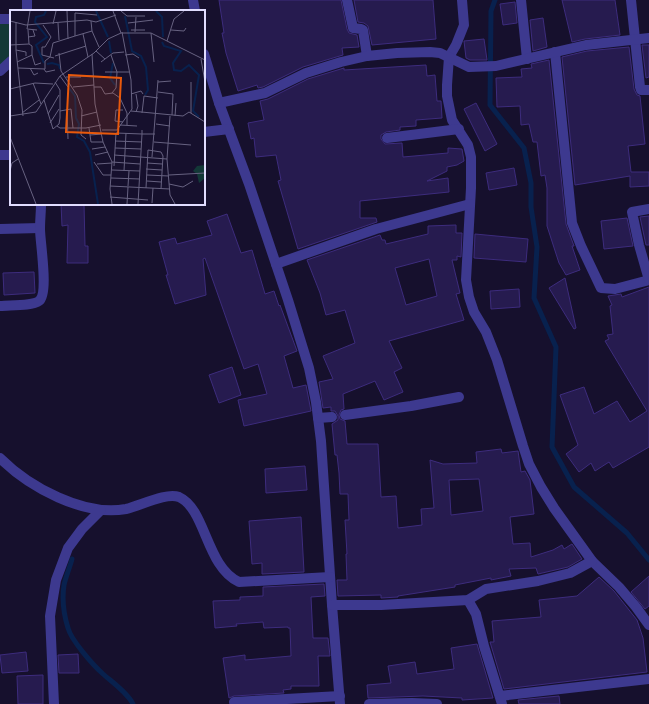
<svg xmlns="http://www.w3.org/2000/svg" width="649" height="704" viewBox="0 0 649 704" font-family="'Exo 2',sans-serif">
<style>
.green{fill:#133837}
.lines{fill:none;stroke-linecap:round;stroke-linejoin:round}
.stream{stroke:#08214e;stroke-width:5}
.building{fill:#261b4f;stroke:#3d2c7d;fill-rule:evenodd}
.minor{stroke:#3d398f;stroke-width:10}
.inset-river{fill:none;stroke:#08214e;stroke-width:2}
.inset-road{fill:none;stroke:#676281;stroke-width:1}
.view{fill:#e8590c;fill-opacity:0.15;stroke:#e8590c;stroke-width:2}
.inset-edge{fill:none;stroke:#e1ddff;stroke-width:2}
</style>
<rect width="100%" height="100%" fill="#16102d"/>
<path class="green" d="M0,23H11V59L0,70Z"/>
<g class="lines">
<g class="stream">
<path d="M495,0L491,11L490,105L524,148L531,183V207L537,247L534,298L556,347L552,447L574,487L627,533L649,560"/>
<path d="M72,559C70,567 66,576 64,585C62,598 64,615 68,628C71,640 93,665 103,674C112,682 127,692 133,704"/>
</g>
</g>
<g class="building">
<path d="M219,0H341L347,29L349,33L357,35L359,47L342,48L343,55L303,67L263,87L258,88L257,85L238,91L226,53L222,33H224Z"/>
<path d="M354,0H433L436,39L372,45L368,26L364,23L358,22Z"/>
<path d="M562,0H615L620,35L585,39L572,42Z"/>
<path d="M515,2L517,23L503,25L500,4Z"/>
<path d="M543,18L547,47L533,51L530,20Z"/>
<path d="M484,39L487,60H470L466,58L464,41Z"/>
<path d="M642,45H649V77L646,78Z"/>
<path d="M629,47L634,89L637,95L640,96L645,144L628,146L631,172H649V186L630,187V176L575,185L562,57L587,51Z"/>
<path d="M549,60L566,224L574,246H572L580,270L566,275L559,263L547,226V188L545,175L541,176L537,142H533L529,124L521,125L520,106L497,107L496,78L522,77L521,69L532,68L531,64Z"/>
<path d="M426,65L427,76L435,75L437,101H441L442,118L416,120V126L400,127V130L386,132L381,135V139L385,144L402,143L403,157L448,153V148L462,149L464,161L457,165L447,167V171L427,181L448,178L449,192L360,201V218H376L377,222L298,249L278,181L281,180L276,155L256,157L254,138L251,139L248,123L264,120L260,101L268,99L308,79L344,68V70Z"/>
<path d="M476,103L497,144L485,151L464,109Z"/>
<path d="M514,168L517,185L489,190L486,173Z"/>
<path d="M61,204H84L85,246H88V263H67L68,225L62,226Z"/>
<path d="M227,214L241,253L252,250L265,294L274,291L279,306L280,305L297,351L284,356L293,388L306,385L311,411L244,426L238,400L267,394L258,364L244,369L205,258L203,259L206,295L175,304L166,275H168L159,242L175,238L177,244L212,235L207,221Z"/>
<path d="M649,216V245H646L640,217Z"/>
<path d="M627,218L633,246L604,249L601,221Z"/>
<path d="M456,225V233H462L461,257L457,256V260H452L460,293L456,294L464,320L389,341L402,368L394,372L403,392L384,400L375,381L343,394L344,409L341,410L339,415L340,419L345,421L347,444H378L381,497L396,496L398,528L422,525L421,509L434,508L430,460L443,464L477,463L476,452L501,449L502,453L518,451L521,472L525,471L530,480L534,514L510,517L513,544L530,543L531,557L553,550L562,545L564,549L572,544L582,559L568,567L538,574L536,568L509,569L511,576L491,580V578L455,585V587L398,596V597L381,598V595L338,596L337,580H347L346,554H347L345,520H349L348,494H340L339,473L337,455H335L332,424L338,420V416L335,411H331V407L323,408L319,382L333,379L323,356L355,343L345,310L326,315L320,293L307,260L380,235L382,240H385L386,244L428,234V226ZM429,259L437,296L406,305L395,268ZM479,479L483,511L451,515L449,480Z"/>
<path d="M475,234L528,239L526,262L474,258Z"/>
<path d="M34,272L35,293L4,295L3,273Z"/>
<path d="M565,278L576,328L574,329L549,288Z"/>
<path d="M649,287V447L613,468L609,462L595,471L591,463L579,472L566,454L578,445L560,395L584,387L594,414L617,401L630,422L647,411L605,341L609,339L607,335L613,334L610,306L612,305L608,296L621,294L622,297Z"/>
<path d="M519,289L520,307L491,309L490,291Z"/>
<path d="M232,367L241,395L219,403L209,375Z"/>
<path d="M305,466L307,490L266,493L265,469Z"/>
<path d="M301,517L304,572L262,574V563L252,564L249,521Z"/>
<path d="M649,576V606L645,609L631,592Z"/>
<path d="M599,577L614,591L637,620L643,638L647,672L504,689L490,642H494L492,621L541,617L539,600L577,596Z"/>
<path d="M324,584L325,596L311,597L313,638H328L330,656H318L319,686H291V689L283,690L284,693L234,696L229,698L223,658L245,655V660L291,656L290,628H288V627L264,628L263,622L236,624L237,626L215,628L213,601L240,600V597L263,596V587Z"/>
<path d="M477,644L493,698L462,700V698L423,696L368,698L367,685L391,683L388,666L415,662L417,674L454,669L451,648Z"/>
<path d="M26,652L28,671L2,673L0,655Z"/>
<path d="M78,654L79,673H59L58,655Z"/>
<path d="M43,675V704H18L17,676Z"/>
<path d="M559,696L560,704H519L518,700Z"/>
</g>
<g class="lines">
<g class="minor">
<path d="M193,0L195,11"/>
<path d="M347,0L353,28L361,29L363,30L367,56"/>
<path d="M462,0L464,25L456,45L449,57L447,85V96L452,120L468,145L471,157V188L466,280L469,297L474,312L486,332L497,360L523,446L529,464L541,487L554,508L592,561L619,587L636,607L649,625"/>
<path d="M521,0L527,59"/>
<path d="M631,0L640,87L641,90H649"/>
<path d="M27,11V0"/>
<path d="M0,19H11"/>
<path d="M555,52L572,223L581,246L601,288L615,289L649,280"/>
<path d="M204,54L219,103L249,184L288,300L309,368L316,402L321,441L332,605L340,704"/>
<path d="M0,71L11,61"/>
<path d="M219,103L265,93L306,73L341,62L367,56L397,53L430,52L440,53L469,67L496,66L586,45L649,38"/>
<path d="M204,132L229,129"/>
<path d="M387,138L459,129"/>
<path d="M0,155H11"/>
<path d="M649,209L632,212L639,245L649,280"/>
<path d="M0,229L40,228"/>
<path d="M276,264L376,229L470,204"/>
<path d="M0,306C10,305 32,306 39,301C49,294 40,242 40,229C40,220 41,212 41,204"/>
<path d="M345,415L411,406L459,397"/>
<path d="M318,418L332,417"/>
<path d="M0,458C29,487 84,517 126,509C140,506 166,492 179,497C206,509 206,567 239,582L330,577"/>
<path d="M468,600L476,614L484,646L502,704"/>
<path d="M332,605H381L468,600L486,589L538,581L570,573L592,561"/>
<path d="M500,696L649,679"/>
<path d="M234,702L340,696"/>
<path d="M54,704L50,616L56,580L68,548L82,529L101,510"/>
<path d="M369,704L412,703L437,704"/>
</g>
</g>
<g transform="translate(10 10)">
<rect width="195" height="195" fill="#16102d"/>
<path d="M195,155V168L189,173L187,164L183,161L187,156Z" fill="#133837"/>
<path class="inset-river" d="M86,1L98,27M146,1L152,7L153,27M115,6L122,41L131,46L136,57L138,80L135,85M99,31L101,43M152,32L154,36L171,41L163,53L164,60L171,61L179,55L189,65L183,101L189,107M34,53L26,35L37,27L25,12L26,7L34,5L36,1M103,53L100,68L105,75M37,54L42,53L49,55L50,59M59,78L65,86L66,108L69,114L67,127L74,131L80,142L88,194"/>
<path class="inset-road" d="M20,1L17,19L27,20M57,1L58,29M111,1L117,6H135M0,11L16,15L77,10L86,12L106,5M6,12V40L13,106M48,13L49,30M118,13L143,10M43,14L46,1M33,15L41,27L35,37H32V45L44,48M121,20H135M161,20L174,21L176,18M82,21L89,37M125,22L126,7M111,23H141L195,50M141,23L144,52M73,24L78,47M65,26L82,21L81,11M18,27L25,26L23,20M157,31L164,9L174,1M0,35L19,34L18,20M6,40L16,42V46M86,41L95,49M49,43L51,61L67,85L72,100L71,125L76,129M82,44L85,94L93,132L102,152L100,179L102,194M22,45L25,55L31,53M101,45L107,62H119M115,45L123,44L129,48M45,46L76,36M191,49L195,72M7,52L22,45V36L19,34M91,52L103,43L114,42M8,58L35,59V51L40,47L43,33L65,26V3L87,5M20,58L24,65L28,63M34,59L36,62L45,60M95,62H107L106,78L102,83M50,66L58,77M70,66H83M56,67H71M148,72L161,71M181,72V103M23,73L31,94M63,77L84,75M84,77H91L95,84L103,83L110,88L117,103V115M0,79L25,73L43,74M148,82L163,84L162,105M121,84L131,81L133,84M126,84L128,96L126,102M34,90L43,119L49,114L50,108V80L45,72M57,99L58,129M50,101L61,99L63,118M121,101L173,106L179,102L195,112M12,103L29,90M132,103L134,86L148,88M38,104L49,85M0,106L26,102L50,66L84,43L98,29L111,23L103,1M71,106L87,102M160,106L157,149L160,185L165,194M165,106L166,93M113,112L105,111L106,100H113M40,113L49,99M146,114L160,116M110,115L127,116M47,116L50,118H76L91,115M79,118L81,132H93M92,120H107L122,99L121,70L112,22M132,120V124H145M106,123L132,124L128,194M80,125L92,124M0,127L26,194M105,131L132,132M144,132L181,135M105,138L131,139M82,139L95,137M85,145L98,142M104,145L157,149M142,147L148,70M84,152L93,165H101M102,152L130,154M137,153L152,154M87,154L102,153M104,156L106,123M136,159L152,160M102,160L130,161M0,161L2,153L8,149M114,161L116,123M137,165L159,166M159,165L195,163M101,168L130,169M137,171L151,172M159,174L173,177L183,171M100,176L160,179M118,176L119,161M136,178L138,140L151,142L153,146L151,179M100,187L138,190M142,193L143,178M117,194L118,177"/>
<path class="view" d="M59,65L111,68L108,124L56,122Z"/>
<rect width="195" height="195" class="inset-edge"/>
</g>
</svg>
